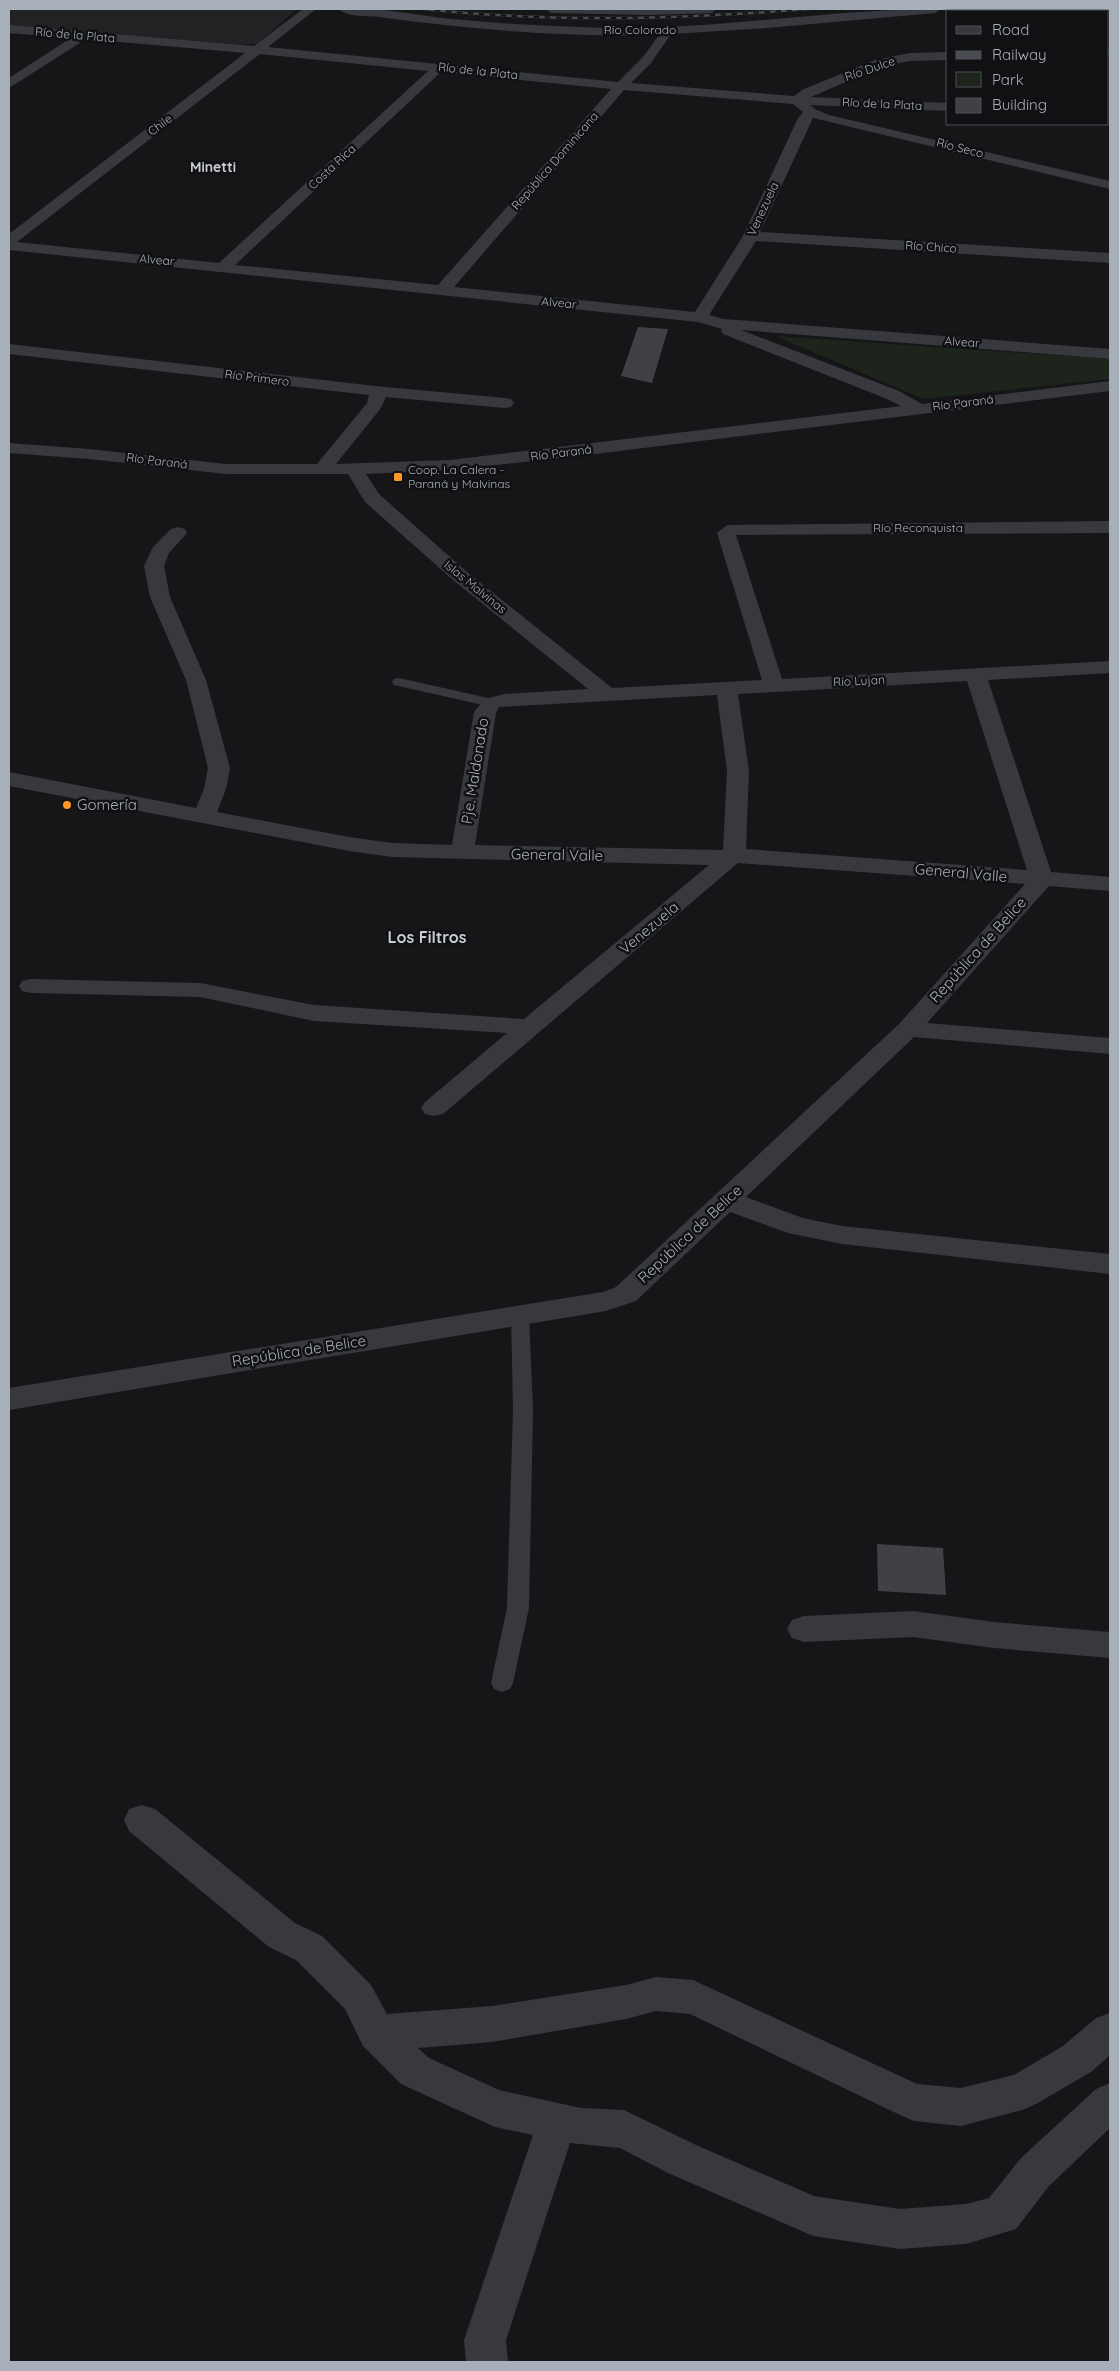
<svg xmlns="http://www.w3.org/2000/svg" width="1119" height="2371" viewBox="0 0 1119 2371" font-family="Quicksand,sans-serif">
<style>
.built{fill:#222225}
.green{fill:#1c241b}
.building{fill:#404146}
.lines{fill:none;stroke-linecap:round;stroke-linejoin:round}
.service{fill:#37393e;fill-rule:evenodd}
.minor{fill:#37393e;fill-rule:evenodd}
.rail-casing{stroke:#494d53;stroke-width:2.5}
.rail{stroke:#111113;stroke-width:2;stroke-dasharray:5.5;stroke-linecap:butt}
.poi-dot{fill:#ff9527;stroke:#111113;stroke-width:2}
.labels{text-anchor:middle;stroke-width:5;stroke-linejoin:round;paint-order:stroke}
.far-street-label{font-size:12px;fill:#a7afba;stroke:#111113}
.far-poi-label{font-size:12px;fill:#a7afba;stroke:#111113;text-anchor:start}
.far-neighbourhood-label{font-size:14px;font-weight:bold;fill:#c8ced5;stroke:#111113}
.street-label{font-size:15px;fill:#a7afba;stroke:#111113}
.poi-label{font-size:15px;fill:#a7afba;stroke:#111113;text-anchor:start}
.neighbourhood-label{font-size:16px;font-weight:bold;fill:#c8ced5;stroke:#111113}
</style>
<rect width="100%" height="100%" fill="#161618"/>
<path class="built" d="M9,9H297L257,44L230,45L9,26Z"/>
<path class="green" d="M775,336L1110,359V379L924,399Z"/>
<g class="building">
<path d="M638,327L668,329L652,383L621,376Z"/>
<path d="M877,1544L943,1548L946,1595L878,1591Z"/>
</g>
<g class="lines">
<g class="service">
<path d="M399,678L497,700L499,703L492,707L394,685L392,682L394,679Z"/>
<path d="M520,1309L527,1310L529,1315L533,1410L529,1608L513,1683L510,1689L502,1692L494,1689L491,1683L507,1608L513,1410L511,1315L513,1310Z"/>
</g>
<g class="minor">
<path d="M303,9H316L268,47L618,82L643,57L659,35C565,37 472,30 379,17C369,16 346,17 339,9C376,6 415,15 452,19C505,24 558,27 611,28C722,29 831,9 941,9L935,13L767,28L671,34L651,63L631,83L794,96L804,89L875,60L910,53L948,52V60L910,61L883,66L811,97L948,103V111L810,105L815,109L829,115L1110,181V189L813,118L760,232L1110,253V263L756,241L709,315L724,319L1110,349V359L741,330L899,391L922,404L1110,381V391L562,458L450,470L366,474L379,494L467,572L612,688L762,680L717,533L727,525L1110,521V533L736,535L782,679L1110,661V673L988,680L1051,872L1110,877V891L1049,886L927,1023L1110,1038V1054L914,1037L746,1197L803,1218L842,1226L1110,1254V1274L842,1244L788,1233L730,1212L636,1301L606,1311L9,1410V1388L603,1292L616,1287L899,1024L1025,884L738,863L443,1114L434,1116L425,1114L421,1108L425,1102L507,1033L314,1021L200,997L31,993L22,991L19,986L22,981L31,979L200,983L314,1005L524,1019L709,865L392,857L349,851L9,786V772L196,808L204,789L208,768L186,680L150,597L144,566L153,547L171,529L178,527L185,529L187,533L169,553L164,566L170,597L206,680L230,768L226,789L217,812L349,837L392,843L452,845L474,712L485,699L504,694L588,689L453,580L365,502L348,474H226L89,459L9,453V443L89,449L226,464H317L367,403L369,395L9,354V344L375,386L505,398L511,399L514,403L511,407L505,408L386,397L381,408L336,464L450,460L901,406L887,399L723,334L721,331L722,329L698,322L9,250V234L245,53L86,39L9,88V78L71,38L9,33V25L254,46ZM260,54L428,71L219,263L17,242ZM441,72L611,89L438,285L235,265ZM624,90L793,104L803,112L797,120L743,236L695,312L454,287ZM967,681L1027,870L746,849L749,771L738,694ZM717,695L727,771L723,850L475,845L496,713L499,707Z"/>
<path d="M545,9H717L711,13L649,15L551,13Z"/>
<rect x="1108" y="48" width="2" height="8"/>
<path d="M913,1611L994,1622L1110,1632V1658L994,1648L913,1637L804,1642L792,1638L787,1629L792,1620L804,1616Z"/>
<path d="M142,1805L155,1809L295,1923L322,1936L371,1985L387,2014L492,2006L626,1985L656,1977L693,1980L917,2084L961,2088L1014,2075L1063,2046L1096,2018L1110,2013V2055L1091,2072L1036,2104L1022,2110L961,2126L914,2121L900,2115L690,2014L656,2011L626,2019L492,2042L418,2048L429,2058L499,2090L581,2108L624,2110L696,2145L814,2196L900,2209L966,2204L989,2198L1021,2158L1096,2089L1110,2083V2128L1049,2186L1016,2229L966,2244L900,2249L813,2236L668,2173L620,2148L570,2143L506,2340L508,2362H466L464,2340L533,2135L495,2127L401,2084L363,2046L345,2009L296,1960L269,1947L129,1831L124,1820L129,1809Z"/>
</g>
<g class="rail-casing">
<path id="rail" d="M424,9C552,23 679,19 808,9"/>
</g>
<use href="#rail" class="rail"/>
</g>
<g class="poi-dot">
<rect x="393" y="472" width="10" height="10" rx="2.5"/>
<circle cx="67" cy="805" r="5"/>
</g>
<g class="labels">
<g class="far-street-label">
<text x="640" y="34">Río Colorado</text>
<text transform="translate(75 35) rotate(5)" y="4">Río de la Plata</text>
<text transform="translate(870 69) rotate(-19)" y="4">Río Dulce</text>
<text transform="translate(478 71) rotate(6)" y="4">Río de la Plata</text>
<text transform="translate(882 104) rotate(3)" y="4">Río de la Plata</text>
<text transform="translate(160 125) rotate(-37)" y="4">Chile</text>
<text transform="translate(960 148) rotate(14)" y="4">Río Seco</text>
<text transform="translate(555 161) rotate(-49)" y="4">República Dominicana</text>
<text transform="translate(332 167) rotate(-43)" y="4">Costa Rica</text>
<text transform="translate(763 209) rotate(-65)" y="4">Venezuela</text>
<text transform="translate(931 247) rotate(4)" y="4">Río Chico</text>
<text transform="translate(157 260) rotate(5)" y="4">Alvear</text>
<text transform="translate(559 303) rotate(6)" y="4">Alvear</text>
<text transform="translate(962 342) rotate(4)" y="4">Alvear</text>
<text transform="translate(257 378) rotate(7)" y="4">Río Primero</text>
<text transform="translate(963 403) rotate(-7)" y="4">Río Paraná</text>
<text transform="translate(561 453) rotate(-7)" y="4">Río Paraná</text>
<text transform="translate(157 461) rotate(7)" y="4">Río Paraná</text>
<text x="918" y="532">Río Reconquista</text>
<text transform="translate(475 587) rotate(39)" y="4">Islas Malvinas</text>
<text transform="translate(859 681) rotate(-3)" y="4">Río Lujan</text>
</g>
<g class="far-poi-label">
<text x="408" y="474">Coop. La Calera -<tspan x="408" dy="14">Paraná y Malvinas</tspan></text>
</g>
<g class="far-neighbourhood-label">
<text x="213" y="172">Minetti</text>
</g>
<g class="street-label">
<text transform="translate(475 771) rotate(-81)" y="5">Pje. Maldonado</text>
<text transform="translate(557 855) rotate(1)" y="5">General Valle</text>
<text transform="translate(961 873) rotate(5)" y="5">General Valle</text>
<text transform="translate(649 928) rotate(-40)" y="5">Venezuela</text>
<text transform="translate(978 950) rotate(-48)" y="5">República de Belice</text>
<text transform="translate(690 1234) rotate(-43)" y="5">República de Belice</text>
<text transform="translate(299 1351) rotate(-9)" y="5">República de Belice</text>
</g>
<g class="poi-label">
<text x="77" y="810">Gomería</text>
</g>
<g class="neighbourhood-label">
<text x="427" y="943">Los Filtros</text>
</g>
</g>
<rect width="1119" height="2371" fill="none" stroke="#a7afba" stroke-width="20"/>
<rect x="946" y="10" width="162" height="115" fill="#111113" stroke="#4d5056"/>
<rect x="956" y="26" width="25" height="8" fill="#37393e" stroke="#4d5056"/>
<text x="992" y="35" font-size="15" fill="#a7afba">Road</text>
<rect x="956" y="51" width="25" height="8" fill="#494d53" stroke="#4d5056"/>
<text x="992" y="60" font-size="15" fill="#a7afba">Railway</text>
<rect x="956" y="72" width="25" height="15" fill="#1c241b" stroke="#4d5056"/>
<text x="992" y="85" font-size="15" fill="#a7afba">Park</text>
<rect x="956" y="98" width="25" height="15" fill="#404146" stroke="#4d5056"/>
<text x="992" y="110" font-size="15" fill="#a7afba">Building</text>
</svg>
